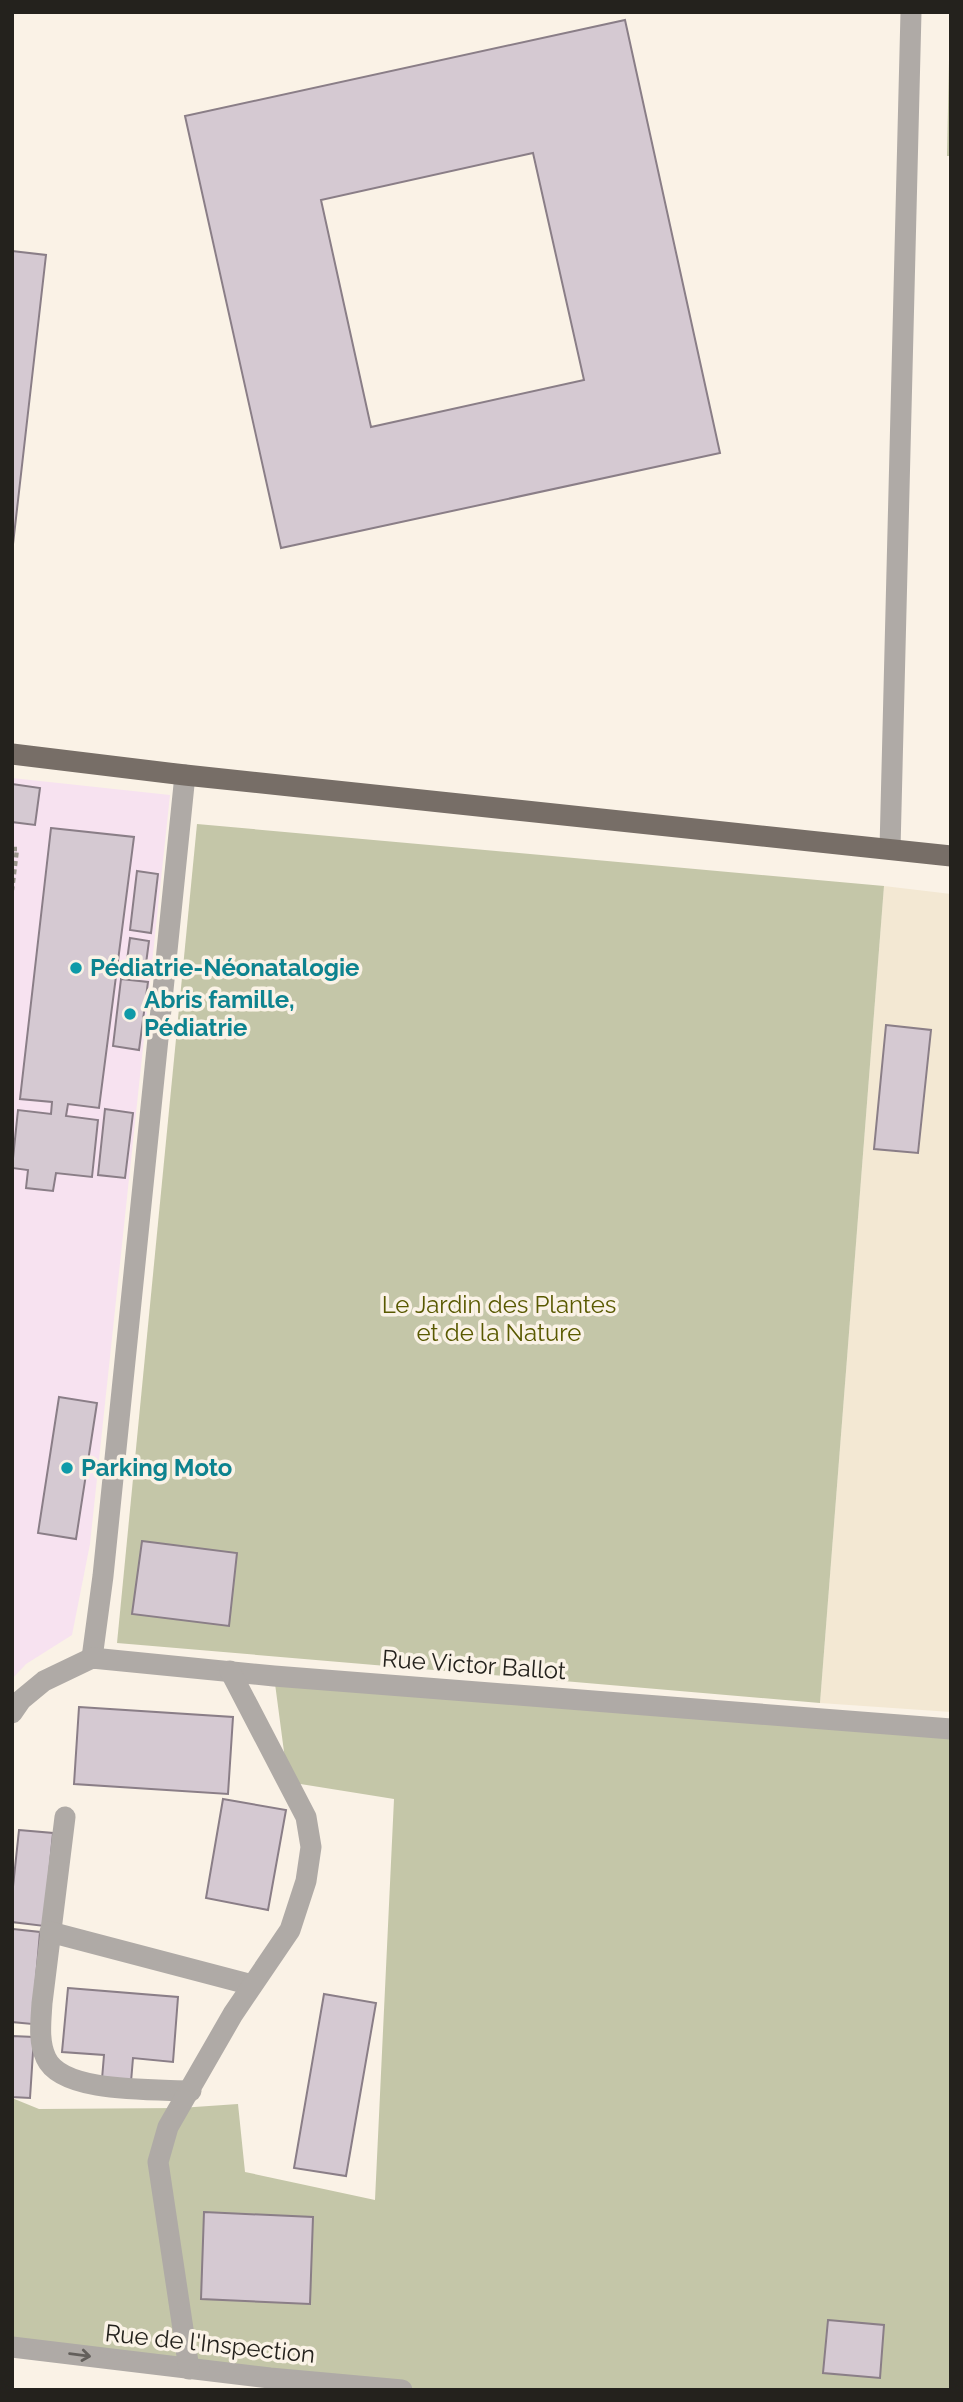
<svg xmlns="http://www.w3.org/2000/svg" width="963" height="2402" viewBox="0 0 963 2402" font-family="Raleway,sans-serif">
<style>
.commercial{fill:#f3e8d3}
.medical{fill:#f7e2f0}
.green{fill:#c4c6a8}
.building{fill:#d5c9d2;stroke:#8a7e87;stroke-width:2;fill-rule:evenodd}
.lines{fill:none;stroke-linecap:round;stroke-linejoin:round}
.path{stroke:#9e9990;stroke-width:4.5;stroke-dasharray:5 3.5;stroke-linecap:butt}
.minor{stroke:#afaaa6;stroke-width:21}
.major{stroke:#776e67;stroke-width:21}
.oneway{stroke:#635f5b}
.culture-dot{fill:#0f9aa8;stroke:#faf2e6;stroke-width:2.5}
.labels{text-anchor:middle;stroke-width:7;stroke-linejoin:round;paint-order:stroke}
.culture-label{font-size:24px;font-weight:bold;fill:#0d838f;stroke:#faf2e6;text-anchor:start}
.park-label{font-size:24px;fill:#595901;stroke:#faf2e6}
.street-label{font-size:24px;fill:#24221d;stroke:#faf2e6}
</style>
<rect width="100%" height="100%" fill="#faf2e6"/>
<path class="commercial" d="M884,886L951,894V1712L820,1703Z"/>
<path class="medical" d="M12,778L170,795L90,1544L72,1635L26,1664L12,1679Z"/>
<g class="green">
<path d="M950,12H951V156H947Z"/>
<path d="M197,824L884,886L820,1703L117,1643Z"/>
<path d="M274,1676L951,1729V2390H402L12,2345V2098L39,2109L180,2108L238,2104L245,2172L375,2200L394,1799L288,1782Z"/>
</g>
<g class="building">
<path d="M625,20L720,453L281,548L185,116ZM533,153L584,380L371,427L321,200Z"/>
<path d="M12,251L46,255L12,553Z"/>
<path d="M12,784L40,788L35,825L12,822Z"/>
<path d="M51,828L134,837L99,1108L68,1104L66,1116L98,1120L92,1177L56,1173L53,1191L26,1188L28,1170L12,1168L18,1110L51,1114L52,1102L20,1099Z"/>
<path d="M137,871L158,874L151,933L130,930Z"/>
<path d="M130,938L149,941L145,971L126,968Z"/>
<path d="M121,979L148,982L139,1050L113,1046Z"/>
<path d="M886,1025L931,1030L918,1153L874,1149Z"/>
<path d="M105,1109L133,1113L125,1178L98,1175Z"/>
<path d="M59,1397L97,1403L76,1539L38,1533Z"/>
<path d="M142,1541L237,1553L229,1626L132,1614Z"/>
<path d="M79,1707L233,1717L228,1794L74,1784Z"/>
<path d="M223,1799L286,1810L268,1910L206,1898Z"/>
<path d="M19,1830L53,1833L44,1926L12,1922V1896Z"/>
<path d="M13,1929L40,1932L32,2024L12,2022Z"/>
<path d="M68,1988L178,1997L173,2062L133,2058L131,2082L102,2079L104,2055L62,2052Z"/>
<path d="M324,1994L376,2003L346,2176L294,2168Z"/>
<path d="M12,2036L34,2037L30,2098L12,2097Z"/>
<path d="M204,2212L313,2217L310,2304L201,2299Z"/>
<path d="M828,2320L884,2325L880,2378L823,2373Z"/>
</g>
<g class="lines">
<path class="path" d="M12,849H17L12,890"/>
<g class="minor">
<path d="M890,849L911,12"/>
<path d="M92,1658L103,1576L185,775"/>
<path d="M12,1713L21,1700L44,1681L92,1658L274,1676L951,1729"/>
<path d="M65,1817L42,2003C41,2021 38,2041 46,2058C62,2094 156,2089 191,2091"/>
<path d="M50,1932L252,1985"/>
<path d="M12,2347L270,2378L402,2390"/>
<path d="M189,2369L158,2162L168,2127L233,2014L290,1930L306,1881L311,1847L306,1817L230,1671"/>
</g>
<path class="major" d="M12,754L185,775L951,856"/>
</g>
<defs><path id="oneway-shaft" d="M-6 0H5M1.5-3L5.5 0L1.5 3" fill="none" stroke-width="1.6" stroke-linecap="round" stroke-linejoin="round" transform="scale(1.75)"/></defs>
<use class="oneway" href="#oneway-shaft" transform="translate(80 2355) rotate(7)"/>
<g class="culture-dot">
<circle cx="76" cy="968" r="7"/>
<circle cx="130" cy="1014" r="7"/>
<circle cx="67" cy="1468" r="7"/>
</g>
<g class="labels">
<g class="culture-label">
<text x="90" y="976">Pédiatrie-Néonatalogie</text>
<text x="144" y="1008">Abris famille,<tspan x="144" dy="28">Pédiatrie</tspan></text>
<text x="81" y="1476">Parking Moto</text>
</g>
<g class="park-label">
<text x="499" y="1313">Le Jardin des Plantes<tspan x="499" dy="28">et de la Nature</tspan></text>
</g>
<g class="street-label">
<text transform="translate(474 1665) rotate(4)" y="8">Rue Victor Ballot</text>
<text transform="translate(210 2344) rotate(6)" y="8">Rue de l'Inspection</text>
</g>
</g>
<rect width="963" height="2402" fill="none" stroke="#24221d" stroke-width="28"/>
</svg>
